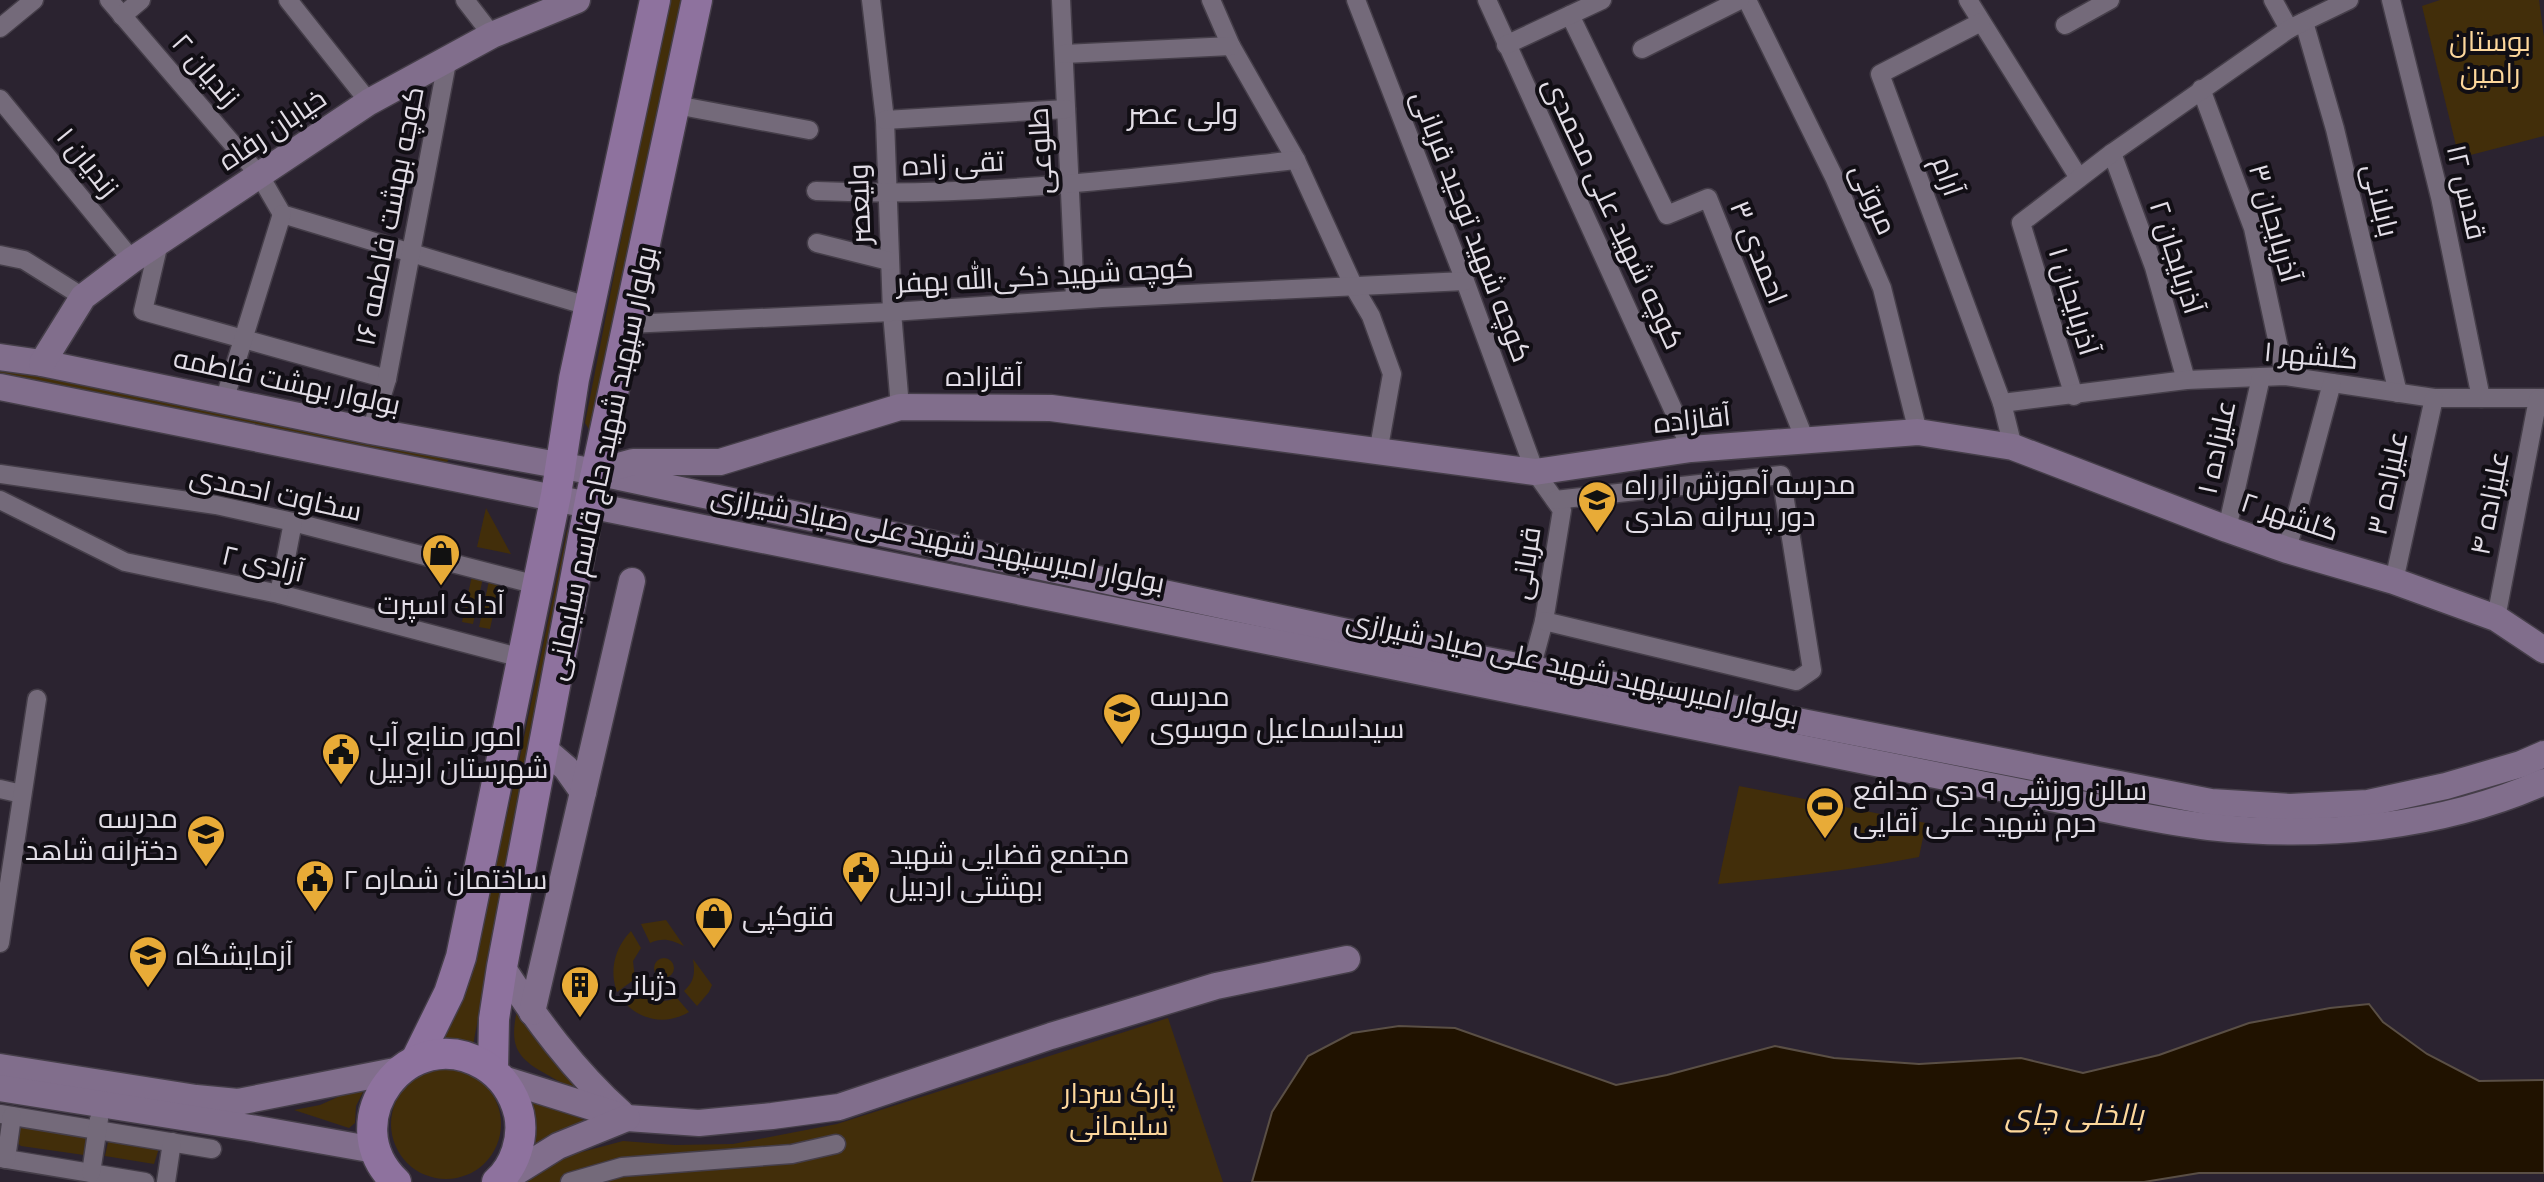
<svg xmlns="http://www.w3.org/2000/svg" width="2544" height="1182" viewBox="0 0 2544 1182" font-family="Mulish,Cairo,sans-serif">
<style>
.green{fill:#422e0a}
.water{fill:#201200;stroke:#5a4f45;stroke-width:2}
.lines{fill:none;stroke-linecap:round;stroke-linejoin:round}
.street-casing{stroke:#453e49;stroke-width:21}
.secondary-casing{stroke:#453e49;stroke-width:29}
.primary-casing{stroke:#453e49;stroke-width:33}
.street{stroke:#746a7a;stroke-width:18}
.secondary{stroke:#816e8c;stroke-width:26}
.primary{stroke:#8e729e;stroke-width:30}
.labels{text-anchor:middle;stroke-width:8;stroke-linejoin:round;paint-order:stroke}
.park-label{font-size:28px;fill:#fdd79c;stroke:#110e14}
.street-label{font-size:28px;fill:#e2dde6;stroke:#110e14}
.poi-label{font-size:28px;fill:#e2dde6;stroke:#110e14;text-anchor:start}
.neighbourhood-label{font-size:30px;fill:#e2dde6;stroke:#110e14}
.water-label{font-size:30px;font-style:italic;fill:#fdd79b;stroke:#110e14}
</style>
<rect width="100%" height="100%" fill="#2b2330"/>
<g class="green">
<path d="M668,0H681L682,5L590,431L585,423Z"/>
<path d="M2440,0H2539L2544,37V136L2459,158L2422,6Z"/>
<path d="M0,365L440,454L448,459V461L445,463L0,373Z"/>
<path d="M486,508L511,554L477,547Z"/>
<path d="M567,530L572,532L473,1045L442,1038L489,896L521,752Z"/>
<path d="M473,571L484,573L473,624L462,622Z"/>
<path d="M490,576L501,578L490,629L479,627Z"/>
<path d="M1739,786L1926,823L1919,857C1852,870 1786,878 1718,884Z"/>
<path d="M666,920L684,946C672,940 663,937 650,943L641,924Z"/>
<path d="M631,931L641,948L633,961L635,979L617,992C609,969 615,948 631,931Z"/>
<circle cx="664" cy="968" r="10"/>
<path d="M693,959L712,985L709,992L697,1006L684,991C695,981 695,973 693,959Z"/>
<path d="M642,991C652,999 664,1005 676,997L689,1012C667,1025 642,1021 625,1003Z"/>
<path d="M518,1005L582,1089C568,1087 558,1081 546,1074C512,1056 510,1042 518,1005Z"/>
<path d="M1168,1018L1223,1182H518L526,1175L578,1153L623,1141L675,1145L733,1144L837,1124Z"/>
<circle cx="446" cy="1124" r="55"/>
<path d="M358,1088L363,1092L356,1106L355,1123L349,1128L294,1110L320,1105Z"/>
<path d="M537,1097L592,1124L535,1149L531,1146L530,1099Z"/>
<path d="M19,1119L87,1129L84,1155L21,1146L16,1142Z"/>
<path d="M110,1133L161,1142L154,1164L105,1156Z"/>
</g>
<path class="water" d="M2369,1004L2383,1022L2427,1054L2479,1081L2544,1080V1173H2199L2144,1182H1252L1272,1112L1308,1056L1352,1033L1399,1026L1455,1028L1616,1085L1667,1075L1775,1046L1834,1058L1919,1064L2021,1058L2083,1073L2159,1055L2249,1023L2330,1008Z"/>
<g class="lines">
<g class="street-casing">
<g id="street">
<path d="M109,0L260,176L282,214L591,307"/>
<path d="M288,0L369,102"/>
<path d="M465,0L492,35"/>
<path d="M871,0L885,120L892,312L900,407"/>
<path d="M1061,0L1075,299"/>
<path d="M1211,0L1231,46L1296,160L1354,287L1371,316L1392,374L1378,453"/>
<path d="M1356,0L1465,281L1535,472L1562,510L1544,621L1531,669"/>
<path d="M1487,0L1691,449"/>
<path d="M1747,0L1834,177L1882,288L1918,432"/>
<path d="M1968,0L2079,178"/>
<path d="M2273,0L2289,29"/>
<path d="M2391,0L2440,197L2481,398"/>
<path d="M1570,15L1667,215L1708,198L1805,440"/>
<path d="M122,16L141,0"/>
<path d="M1981,22L1880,74L2002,403"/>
<path d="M2304,22L2335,129L2398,393"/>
<path d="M2065,25L2110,0"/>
<path d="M0,28L34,0"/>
<path d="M1506,45L1602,0"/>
<path d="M1642,49L1740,0"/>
<path d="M1064,54L1231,46"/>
<path d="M2201,89L2253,228L2285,376"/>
<path d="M0,99L132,260"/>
<path d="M676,105L809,130"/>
<path d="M885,120L1066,109"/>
<path d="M2112,153L2154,267L2186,380"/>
<path d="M816,191C977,198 1136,178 1296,160"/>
<path d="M159,243L143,311L387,379"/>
<path d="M817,243L889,261"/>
<path d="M0,255L24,260L83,297"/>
<path d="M628,324L892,312L1102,298L1465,281"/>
<path d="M2074,396L2021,223L2112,153L2289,29L2349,0"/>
<path d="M224,401L282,214"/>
<path d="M371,431L387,379L448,57"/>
<path d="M2013,447L2002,403L2186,380L2285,376L2434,398H2544"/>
<path d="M0,474L216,505L293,522L537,585"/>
<path d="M0,500L125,562L279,594L522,658"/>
<path d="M2227,529L2261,377"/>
<path d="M2287,550L2332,383"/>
<path d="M2394,581L2434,398"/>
<path d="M279,594L293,522"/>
<path d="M2496,618L2538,399"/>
<path d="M1544,621L1796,681L1812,670L1781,475L1555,500"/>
<path d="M0,789L22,794"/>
<path d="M0,943L37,699"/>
<path d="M0,1114L212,1149"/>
<path d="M0,1158L145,1182"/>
<path d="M6,1159L12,1116"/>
<path d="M91,1173L99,1119"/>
<path d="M166,1182L172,1142"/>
<path d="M570,1182L622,1167L792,1154L836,1144"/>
</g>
</g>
<g class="secondary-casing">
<g id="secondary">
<path d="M0,357L42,363L371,431L596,472L1394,642L2211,802L2290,807L2368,803L2446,786L2521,764L2544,754"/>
<path d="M42,363L83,297L132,260L369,102L492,35L577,0"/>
<path d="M0,387C711,525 1421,668 2130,814C2156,819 2183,824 2209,827C2321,839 2440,828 2544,782"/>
<path d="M600,471L633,462H720L900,407L1051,408L1535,472L1691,449L1918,432L2013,447L2227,529L2287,550L2394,581L2496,618L2544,650"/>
<path d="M544,749L566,768L583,792"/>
<path d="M502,967C536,1019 574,1071 621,1113"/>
<path d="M532,1012L632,581"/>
<path d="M0,1067L196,1098L238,1102L400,1070"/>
<path d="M500,1078L627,1118L699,1123L772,1116L839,1107L1051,1036L1216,986L1347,959"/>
<path d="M0,1088L251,1128L375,1150"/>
<path d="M500,1182L558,1146L627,1118"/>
</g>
</g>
<g class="primary-casing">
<g id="primary">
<path d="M416,1060L449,993L461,957L556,495L574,379L655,0"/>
<path d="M493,1070L494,1019L502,967L590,501L697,0"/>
<path d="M396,1182C332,1121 409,1020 484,1065C502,1076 514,1094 519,1114C524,1138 515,1166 497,1182"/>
</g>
</g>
<use href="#street" class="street"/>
<use href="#secondary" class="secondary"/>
<use href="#primary" class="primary"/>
</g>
<defs>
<g id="school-pin" transform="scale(2)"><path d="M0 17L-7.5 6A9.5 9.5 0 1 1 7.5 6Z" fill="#e8ab37" stroke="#110e14"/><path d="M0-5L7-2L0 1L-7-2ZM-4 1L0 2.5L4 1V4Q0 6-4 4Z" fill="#111"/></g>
<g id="shop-pin" transform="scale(2)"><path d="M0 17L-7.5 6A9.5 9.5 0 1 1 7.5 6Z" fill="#e8ab37" stroke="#110e14"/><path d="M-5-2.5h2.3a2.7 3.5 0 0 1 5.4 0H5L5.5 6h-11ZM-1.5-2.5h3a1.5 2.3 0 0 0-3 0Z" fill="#111"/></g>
<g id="civic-pin" transform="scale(2)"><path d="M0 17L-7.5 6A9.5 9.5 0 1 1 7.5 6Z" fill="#e8ab37" stroke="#110e14"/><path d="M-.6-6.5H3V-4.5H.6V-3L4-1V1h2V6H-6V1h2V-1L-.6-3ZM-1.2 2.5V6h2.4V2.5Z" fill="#111"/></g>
<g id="stadium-pin" transform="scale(2)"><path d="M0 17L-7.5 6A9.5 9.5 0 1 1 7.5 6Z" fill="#e8ab37" stroke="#110e14"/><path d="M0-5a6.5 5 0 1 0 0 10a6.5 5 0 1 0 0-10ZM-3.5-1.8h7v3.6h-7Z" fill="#111"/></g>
<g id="building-pin" transform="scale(2)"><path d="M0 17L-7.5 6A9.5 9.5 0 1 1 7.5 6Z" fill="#e8ab37" stroke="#110e14"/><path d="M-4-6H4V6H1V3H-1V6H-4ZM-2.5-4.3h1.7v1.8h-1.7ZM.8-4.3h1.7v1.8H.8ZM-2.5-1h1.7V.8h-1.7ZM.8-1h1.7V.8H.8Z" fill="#111"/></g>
</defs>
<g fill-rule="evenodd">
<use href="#school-pin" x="1597" y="500"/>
<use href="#shop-pin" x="441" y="553"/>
<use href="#school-pin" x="1122" y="712"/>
<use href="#civic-pin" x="341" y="752"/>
<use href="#stadium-pin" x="1825" y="806"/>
<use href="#school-pin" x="206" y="834"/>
<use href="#civic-pin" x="861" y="870"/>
<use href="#civic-pin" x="315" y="879"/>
<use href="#shop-pin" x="714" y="916"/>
<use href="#school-pin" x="148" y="955"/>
<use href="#building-pin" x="580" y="985"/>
</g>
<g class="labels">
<g class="park-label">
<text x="2490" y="51">بوستان<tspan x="2490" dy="32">رامین</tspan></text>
<text x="1119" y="1103">پارک سردار<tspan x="1119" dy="32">سلیمانی</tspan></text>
</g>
<g class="street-label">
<text transform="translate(206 70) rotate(49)" y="10">زندیان ۲</text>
<text transform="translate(272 129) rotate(-34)" y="10">خیابان رفاه</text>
<text transform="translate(1040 151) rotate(-93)" y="10">طلوعی</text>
<text transform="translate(88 162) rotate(51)" y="10">زندیان ۱</text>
<text transform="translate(953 163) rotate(-3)" y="10">تقی زاده</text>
<text transform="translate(1948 176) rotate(70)" y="10">آرام</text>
<text transform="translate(2467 192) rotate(77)" y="10">قدس ۱۲</text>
<text transform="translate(1874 199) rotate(66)" y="10">مروتی</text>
<text transform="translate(2381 200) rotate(76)" y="10">بابلانی</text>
<text transform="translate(859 204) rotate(-92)" y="10">ولیعصر</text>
<text transform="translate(1614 213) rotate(65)" y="10">کوچه شهید علی محمدی</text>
<text transform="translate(389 216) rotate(-79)" y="10">کوچه بهشت فاطمه ۱۶</text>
<text transform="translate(2275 223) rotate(74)" y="10">آذربایجان ۳</text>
<text transform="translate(1472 226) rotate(69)" y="10">کوچه شهید توحید قربانی</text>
<text transform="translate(1759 252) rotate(68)" y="10">احمدی ۳</text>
<text transform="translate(2177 257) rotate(72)" y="10">آذربایجان ۲</text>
<text transform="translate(1045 275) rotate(-3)" y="10">کوچه شهید ذکی‌الله بهفر</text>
<text transform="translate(2074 301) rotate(73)" y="10">آذربایجان ۱</text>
<text transform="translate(2311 355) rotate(5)" y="10">گلشهر ۱</text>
<text x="984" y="386">آقازاده</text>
<text transform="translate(287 381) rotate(12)" y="10">بولوار بهشت فاطمه</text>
<text transform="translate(1692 419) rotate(-6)" y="10">آقازاده</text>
<text transform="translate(2216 447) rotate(-78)" y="10">علیزاده ۱</text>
<text transform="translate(601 463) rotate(-78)" y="10">بولوار سپهبد شهید حاج قاسم سلیمانی</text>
<text transform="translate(2387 483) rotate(-78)" y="10">علیزاده ۳</text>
<text transform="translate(276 493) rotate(12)" y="10">سخاوت احمدی</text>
<text transform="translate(2489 503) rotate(-79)" y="10">علیزاده ۴</text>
<text transform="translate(2290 516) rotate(18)" y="10">گلشهر ۲</text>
<text transform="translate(938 539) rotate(11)" y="10">بولوار امیرسپهبد شهید علی صیاد شیرازی</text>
<text transform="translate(263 563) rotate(13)" y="10">آزادی ۲</text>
<text transform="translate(1525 563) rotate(-81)" y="10">قربانی</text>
<text transform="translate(1573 667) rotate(12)" y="10">بولوار امیرسپهبد شهید علی صیاد شیرازی</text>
</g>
<g class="poi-label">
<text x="1625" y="494">مدرسه آموزش از راه<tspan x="1625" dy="32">دور پسرانه هادی</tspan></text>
<text x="441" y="614" text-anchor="middle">آداک اسپرت</text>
<text x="1150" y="706">مدرسه<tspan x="1150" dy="32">سیداسماعیل موسوی</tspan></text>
<text x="369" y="746">امور منابع آب<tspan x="369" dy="32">شهرستان اردبیل</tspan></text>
<text x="1853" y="800">سالن ورزشی ۹ دی مدافع<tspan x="1853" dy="32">حرم شهید علی آقایی</tspan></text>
<text x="178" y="828" text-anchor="end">مدرسه<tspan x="178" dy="32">دخترانه شاهد</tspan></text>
<text x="889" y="864">مجتمع قضایی شهید<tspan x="889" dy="32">بهشتی اردبیل</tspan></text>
<text x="343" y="889">ساختمان شماره ۲</text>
<text x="742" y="926">فتوکپی</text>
<text x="176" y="965">آزمایشگاه</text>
<text x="608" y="995">دژبانی</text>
</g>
<g class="neighbourhood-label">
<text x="1183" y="124">ولی عصر</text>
</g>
<g class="water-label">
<text x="2074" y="1125">بالخلی چای</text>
</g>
</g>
</svg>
